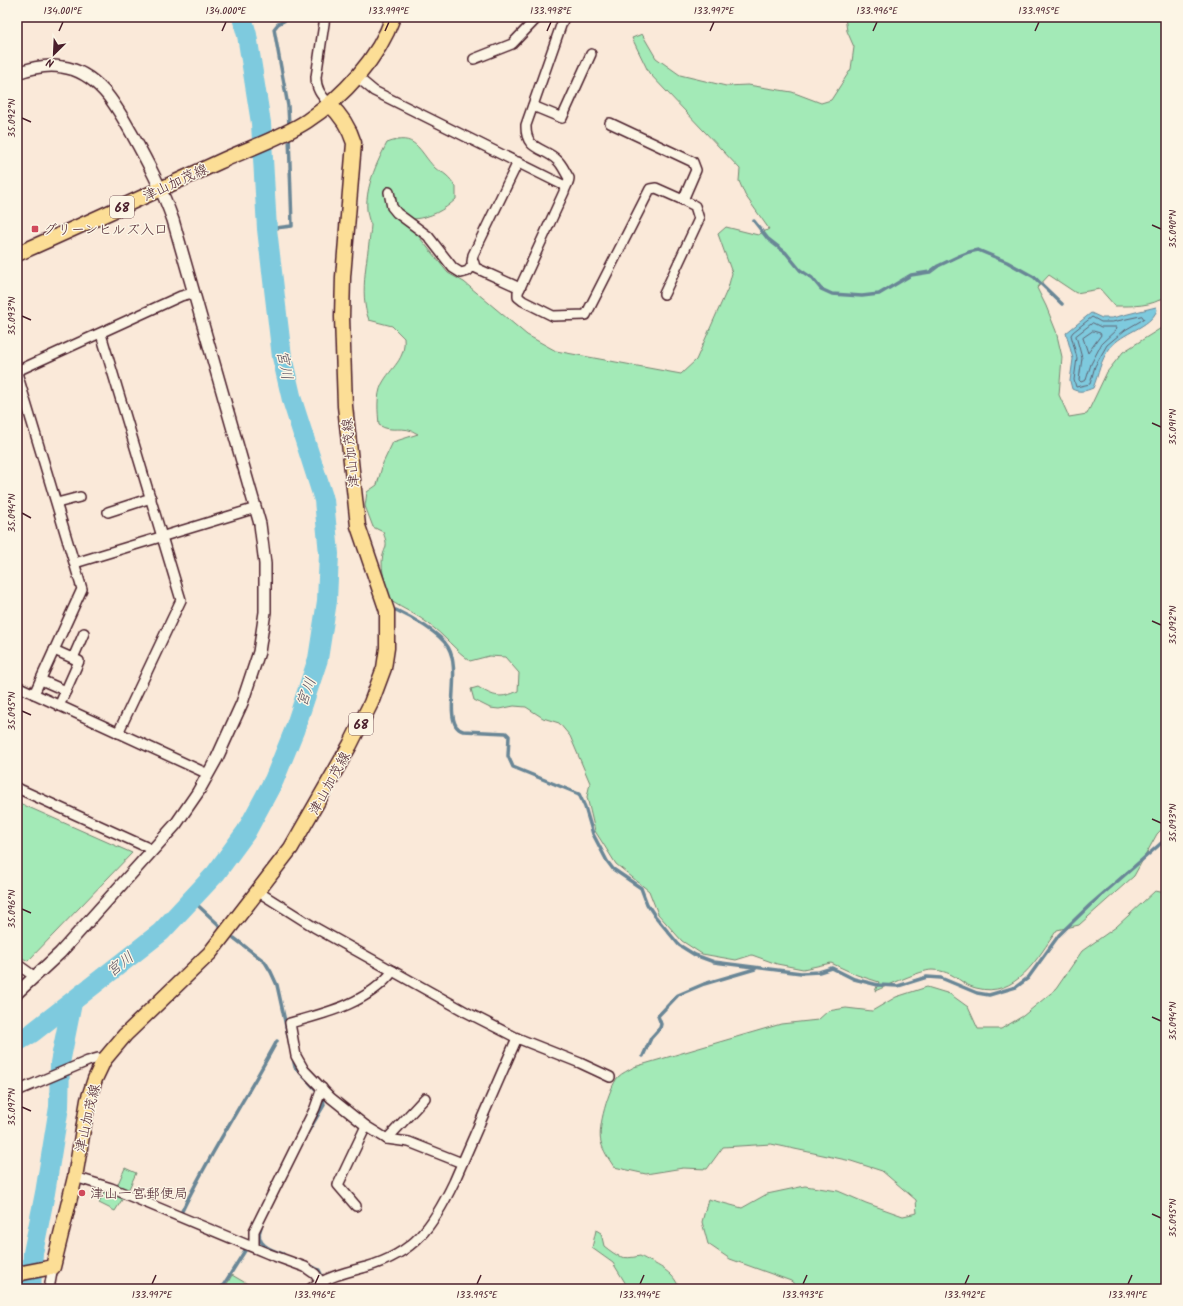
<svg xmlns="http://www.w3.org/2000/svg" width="1183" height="1306" viewBox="0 0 1183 1306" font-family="Kalam,'Klee One',sans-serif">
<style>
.green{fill:#a3eab7;stroke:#768471}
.water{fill:#7ecade;stroke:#698696}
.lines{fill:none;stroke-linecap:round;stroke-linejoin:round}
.shore{stroke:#5f6373;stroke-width:1}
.stream{stroke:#698696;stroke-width:3.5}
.river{stroke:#7ecade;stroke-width:20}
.minor-casing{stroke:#4a1f2b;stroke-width:12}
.tertiary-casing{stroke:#4a1f2b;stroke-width:14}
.primary-casing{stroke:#4a1f2b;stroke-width:17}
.minor{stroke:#fcf5e5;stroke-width:9}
.tertiary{stroke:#fcf5e5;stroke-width:11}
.primary{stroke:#fcde96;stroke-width:14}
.ticks{fill:none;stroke:#4a1f2b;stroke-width:1.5}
.poi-dot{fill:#d1495b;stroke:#fcf5e5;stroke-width:1.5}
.labels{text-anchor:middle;stroke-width:3;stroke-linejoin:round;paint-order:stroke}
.shield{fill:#fcf5e5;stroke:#7f5f63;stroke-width:1}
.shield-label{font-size:13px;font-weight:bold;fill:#4a1f2b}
.street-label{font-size:14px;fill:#4a1f2b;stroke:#fcf5e5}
.poi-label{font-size:14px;fill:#4a1f2b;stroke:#fcf5e5;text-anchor:start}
.water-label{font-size:15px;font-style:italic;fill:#5a5261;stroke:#fcf5e5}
.neatline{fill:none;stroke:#4a1f2b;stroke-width:1.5}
.ticks-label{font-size:10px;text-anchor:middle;fill:#4a1f2b}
</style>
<rect width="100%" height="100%" fill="#fae9d9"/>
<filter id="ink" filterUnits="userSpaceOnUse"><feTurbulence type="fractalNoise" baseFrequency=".025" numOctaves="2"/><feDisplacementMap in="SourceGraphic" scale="8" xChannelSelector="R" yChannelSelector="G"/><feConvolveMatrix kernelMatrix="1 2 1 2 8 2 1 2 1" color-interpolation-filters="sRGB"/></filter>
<g filter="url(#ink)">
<g class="green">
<path d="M845,17H1166V296C1152,307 1132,306 1115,306L1100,289L1076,293L1049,275L1037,288L1046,306L1056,331L1062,357L1059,395L1069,417L1087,414L1107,372L1123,352L1166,325V825L1157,834L1134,876L1079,925L1057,930C1038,957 1016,999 976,988C959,984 956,971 932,970C921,970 887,986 875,991L879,982L857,975L831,963L803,969L777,964L752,955L736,960L702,954L682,941L658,914L649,891L616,864L595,831L587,797L590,783L570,736L559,723L543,718L526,707L514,706L499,709L490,708L474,700L471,689L478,687C494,697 501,699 518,691L519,673L505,657L489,656L470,661C455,650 444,635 429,624C418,615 403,609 391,601C387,588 382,576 382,562C383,546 390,550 383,532L373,527L365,506L367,492L377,485L383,463L393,442L418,434C403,424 392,434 379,425C378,412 376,396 382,384C391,367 406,360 404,338L392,326L369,320C358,293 369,254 371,225C359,200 375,166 387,143C416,132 418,150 435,168C438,171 443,172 446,175C450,178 453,183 456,187V199C443,211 431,217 414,219L412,228L448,273L464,282L527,335L556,351L681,374L696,360L728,288L732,273L718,234L726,227L758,235L769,229L745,195L739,181L740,169L649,73L632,38L642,34L656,58L680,75L726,86L748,85L792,92L821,103L831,100L851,69L854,47L847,31Z"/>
<path d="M17,802L132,853L28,961L17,955Z"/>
<path d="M1155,891L1166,893V1289H800L791,1281L730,1259L708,1244L702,1222L708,1199L742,1208L767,1194L805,1186L838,1191L866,1203L903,1216L917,1213L916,1200L882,1171L851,1161L771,1144L723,1147L707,1169L683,1168L646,1174L614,1167C609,1159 603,1151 601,1142C597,1128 609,1088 618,1077C622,1073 629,1070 634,1067L781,1024L818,1020L828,1011L846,1008L872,1011L896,997L927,987L950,994L968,1007L978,1029H1001L1023,1016L1056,989L1082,951L1116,927Z"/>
<path d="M125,1168L136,1173L128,1191L117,1186Z"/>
<path d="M106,1188L125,1195L115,1211L99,1203Z"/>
<path d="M596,1230L601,1233L604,1246C618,1257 622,1260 640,1256C654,1264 675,1271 679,1289H629L613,1263L592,1248Z"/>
<path d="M232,1275L256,1289H224Z"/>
</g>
<path class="water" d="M1156,307L1157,310C1150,328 1122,332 1110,348C1100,360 1099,374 1093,388C1086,391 1079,393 1072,389L1070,381L1073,359L1066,333L1091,313L1102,318H1112Z"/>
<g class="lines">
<g class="shore">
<path d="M1142,316L1144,319L1125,330L1107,345L1095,366L1090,384L1076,387L1074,380L1077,358L1071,335L1073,332L1092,317L1101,322H1112Z"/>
<path d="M1093,323L1101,327H1116L1117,329L1102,343L1091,364L1086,380L1081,382L1079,380L1082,358L1076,336Z"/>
<path d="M1093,331L1100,333L1101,335L1088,353L1083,338Z"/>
</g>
<g class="stream">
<path d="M289,126L288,106L274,29L278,24L291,17"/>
<path d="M754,221L768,239L786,253L800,270L812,278L821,289L832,294L862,296L879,294L911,275L930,272L938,266L959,256L969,252L978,250L1007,262L1034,277L1062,304"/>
<path d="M267,229L292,226L289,135"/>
<path d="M396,610C411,617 440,633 448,647C461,669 446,709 456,726C458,729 460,730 463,731L506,733L509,736L508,756L513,767L579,794L585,807L593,834L607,861L613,869L641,888L647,904L655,916L679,945L695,955L714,962L801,973L819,972L832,968L854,979L878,985L898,986L927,977L941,978L977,993L989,995L1016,987L1028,978L1059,935L1090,905L1166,839"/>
<path d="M192,900L219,925"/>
<path d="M234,938L265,962L271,972L277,985L295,1067L323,1097L324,1105L306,1135"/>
<path d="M643,1056L651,1038L660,1028L661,1024L658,1016L678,995L704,984L755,969"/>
<path d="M182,1211C210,1153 246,1098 277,1041"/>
<path d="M261,1227C254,1244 270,1250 283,1254"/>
<path d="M311,1266L319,1270L323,1278"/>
<path d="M221,1289L246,1249"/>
</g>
<g class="river">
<path d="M17,1042L32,1033L161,932L216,873L246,832L274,780L294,731L318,659L327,601L329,554L324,500L292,400L282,357L267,229L261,123L247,35L242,17"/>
<path d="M31,1289L33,1253L45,1193L59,1107L60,1063L72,1003"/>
</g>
<g class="minor-casing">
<g id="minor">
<path d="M325,17L316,77C316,89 321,95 329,104"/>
<path d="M564,17L526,125C525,151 544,147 557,160C562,164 565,172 569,178C569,183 565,187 564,192L518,292V297L523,301L553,316L586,315L650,189L656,188L683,200L696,170L693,162L610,123"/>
<path d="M474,59L512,44L538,17"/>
<path d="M356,76L374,91L565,186"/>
<path d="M533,106L562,118L591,54"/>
<path d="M518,162L473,255L472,262L476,268L520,288"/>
<path d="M389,192L392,207L397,213L428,236L453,268L461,273L468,271L474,263"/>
<path d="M664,294L699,219L695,206L683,200"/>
<path d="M101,334L181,600L118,733"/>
<path d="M17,371L181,296L193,293"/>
<path d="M17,373L82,589L34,694"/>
<path d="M57,503L80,497"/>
<path d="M108,512L151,498"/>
<path d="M75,563L256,508"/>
<path d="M54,650L79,661L59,706"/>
<path d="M73,658L84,633"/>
<path d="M41,680L66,691"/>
<path d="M17,686L208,774"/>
<path d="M17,788L153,850"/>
<path d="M257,891L314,927L466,1012L517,1038L580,1063L610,1077"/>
<path d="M17,964L35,977"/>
<path d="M393,971C368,1003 327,1013 290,1023L296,1056L304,1070L331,1098L366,1126L387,1139L409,1142L462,1163"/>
<path d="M17,1091L88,1061L98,1058L104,1060"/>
<path d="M387,1139L425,1098"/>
<path d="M75,1177L111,1188L269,1254L305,1267L315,1274L326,1289"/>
<path d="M356,1206L338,1185L366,1126"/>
<path d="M254,1247V1231L315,1108L322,1088"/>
<path d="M49,1289L53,1267"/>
<path d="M310,1289C326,1277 347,1272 366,1267C415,1253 433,1226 454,1182L517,1038"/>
</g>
</g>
<g class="tertiary-casing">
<path id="tertiary" d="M17,73C31,68 47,64 62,67C78,69 93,79 104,91C115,103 124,120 132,134C148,163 162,189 173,220L260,524L265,564V612L259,652L242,703L217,758L198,792L176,824L60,953L17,993"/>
</g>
<g class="primary-casing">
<g id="primary">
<path d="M17,254C85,224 152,193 219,162C247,149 281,138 307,121C343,97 379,58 393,17"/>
<path d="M17,1276L22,1273L53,1267L75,1177L88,1100L95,1079L104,1060L125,1035L210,953L291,848L350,745L371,703L384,668L387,648V611L358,526L345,406L342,317L343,277L354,143C349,127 341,115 329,104"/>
</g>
</g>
<use href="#minor" class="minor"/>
<use href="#tertiary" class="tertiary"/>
<use href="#primary" class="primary"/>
</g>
</g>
<path class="ticks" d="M59,31L63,22M222,31L226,22M385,31L389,22M547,31L551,22M710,31L714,22M873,31L877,22M1035,31L1039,22M22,118L31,122M1152,225L1161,229M22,316L31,320M1152,423L1161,427M22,513L31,518M1152,621L1161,625M22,711L31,715M1152,819L1161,823M22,909L31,913M1152,1017L1161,1021M22,1107L31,1111M1152,1214L1161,1218M152,1284L156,1275M315,1284L319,1275M477,1284L481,1275M640,1284L644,1275M803,1284L807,1275M965,1284L969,1275M1128,1284L1132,1275"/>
<g class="poi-dot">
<rect x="31" y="225" width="8" height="8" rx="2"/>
<circle cx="82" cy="1193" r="4"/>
</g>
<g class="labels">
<g class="shield">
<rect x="110" y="196" width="24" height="22" rx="3"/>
<rect x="349" y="713" width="24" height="22" rx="3"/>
</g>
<g class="shield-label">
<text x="122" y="212">68</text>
<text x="361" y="729">68</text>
</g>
<g class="street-label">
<text transform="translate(175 182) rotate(-25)" y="5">津山加茂線</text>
<text transform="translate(350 453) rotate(-96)" y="5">津山加茂線</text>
<text transform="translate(329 783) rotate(-61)" y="5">津山加茂線</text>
<text transform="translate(87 1118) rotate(-77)" y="5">津山加茂線</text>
</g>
<g class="poi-label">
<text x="43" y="234">グリーンヒルズ入口</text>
<text x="90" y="1198">津山一宮郵便局</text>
</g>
<g class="water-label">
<text transform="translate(285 365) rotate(79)" y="5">宮川</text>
<text transform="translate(306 692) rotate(-70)" y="5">宮川</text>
<text transform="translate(120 964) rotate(-38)" y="5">宮川</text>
</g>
</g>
<rect width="1183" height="1306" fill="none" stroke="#fcf5e5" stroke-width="44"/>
<g transform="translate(54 54) rotate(204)" stroke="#fcf5e5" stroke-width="3" paint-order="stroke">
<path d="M0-3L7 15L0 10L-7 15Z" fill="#4a1f2b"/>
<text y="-6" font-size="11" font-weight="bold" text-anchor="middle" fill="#4a1f2b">N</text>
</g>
<rect x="22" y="22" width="1139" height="1262" class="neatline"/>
<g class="ticks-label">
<text x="63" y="14">134.001°E</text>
<text x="226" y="14">134.000°E</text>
<text x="389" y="14">133.999°E</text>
<text x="551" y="14">133.998°E</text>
<text x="714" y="14">133.997°E</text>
<text x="877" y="14">133.996°E</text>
<text x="1039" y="14">133.995°E</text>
<text transform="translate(11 118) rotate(-90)" y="4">35.092°N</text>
<text transform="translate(1172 229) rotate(-90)" y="4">35.090°N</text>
<text transform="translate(11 316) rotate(-90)" y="4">35.093°N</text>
<text transform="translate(1172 427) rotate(-90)" y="4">35.091°N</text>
<text transform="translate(11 513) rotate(-90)" y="4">35.094°N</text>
<text transform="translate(1172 625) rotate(-90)" y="4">35.092°N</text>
<text transform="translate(11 711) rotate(-90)" y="4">35.095°N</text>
<text transform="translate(1172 823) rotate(-90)" y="4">35.093°N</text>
<text transform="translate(11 909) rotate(-90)" y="4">35.096°N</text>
<text transform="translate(1172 1021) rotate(-90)" y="4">35.094°N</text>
<text transform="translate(11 1107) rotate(-90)" y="4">35.097°N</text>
<text transform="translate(1172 1218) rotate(-90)" y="4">35.095°N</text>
<text x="152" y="1298">133.997°E</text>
<text x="315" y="1298">133.996°E</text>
<text x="477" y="1298">133.995°E</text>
<text x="640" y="1298">133.994°E</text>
<text x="803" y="1298">133.993°E</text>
<text x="965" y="1298">133.992°E</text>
<text x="1128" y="1298">133.991°E</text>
</g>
</svg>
